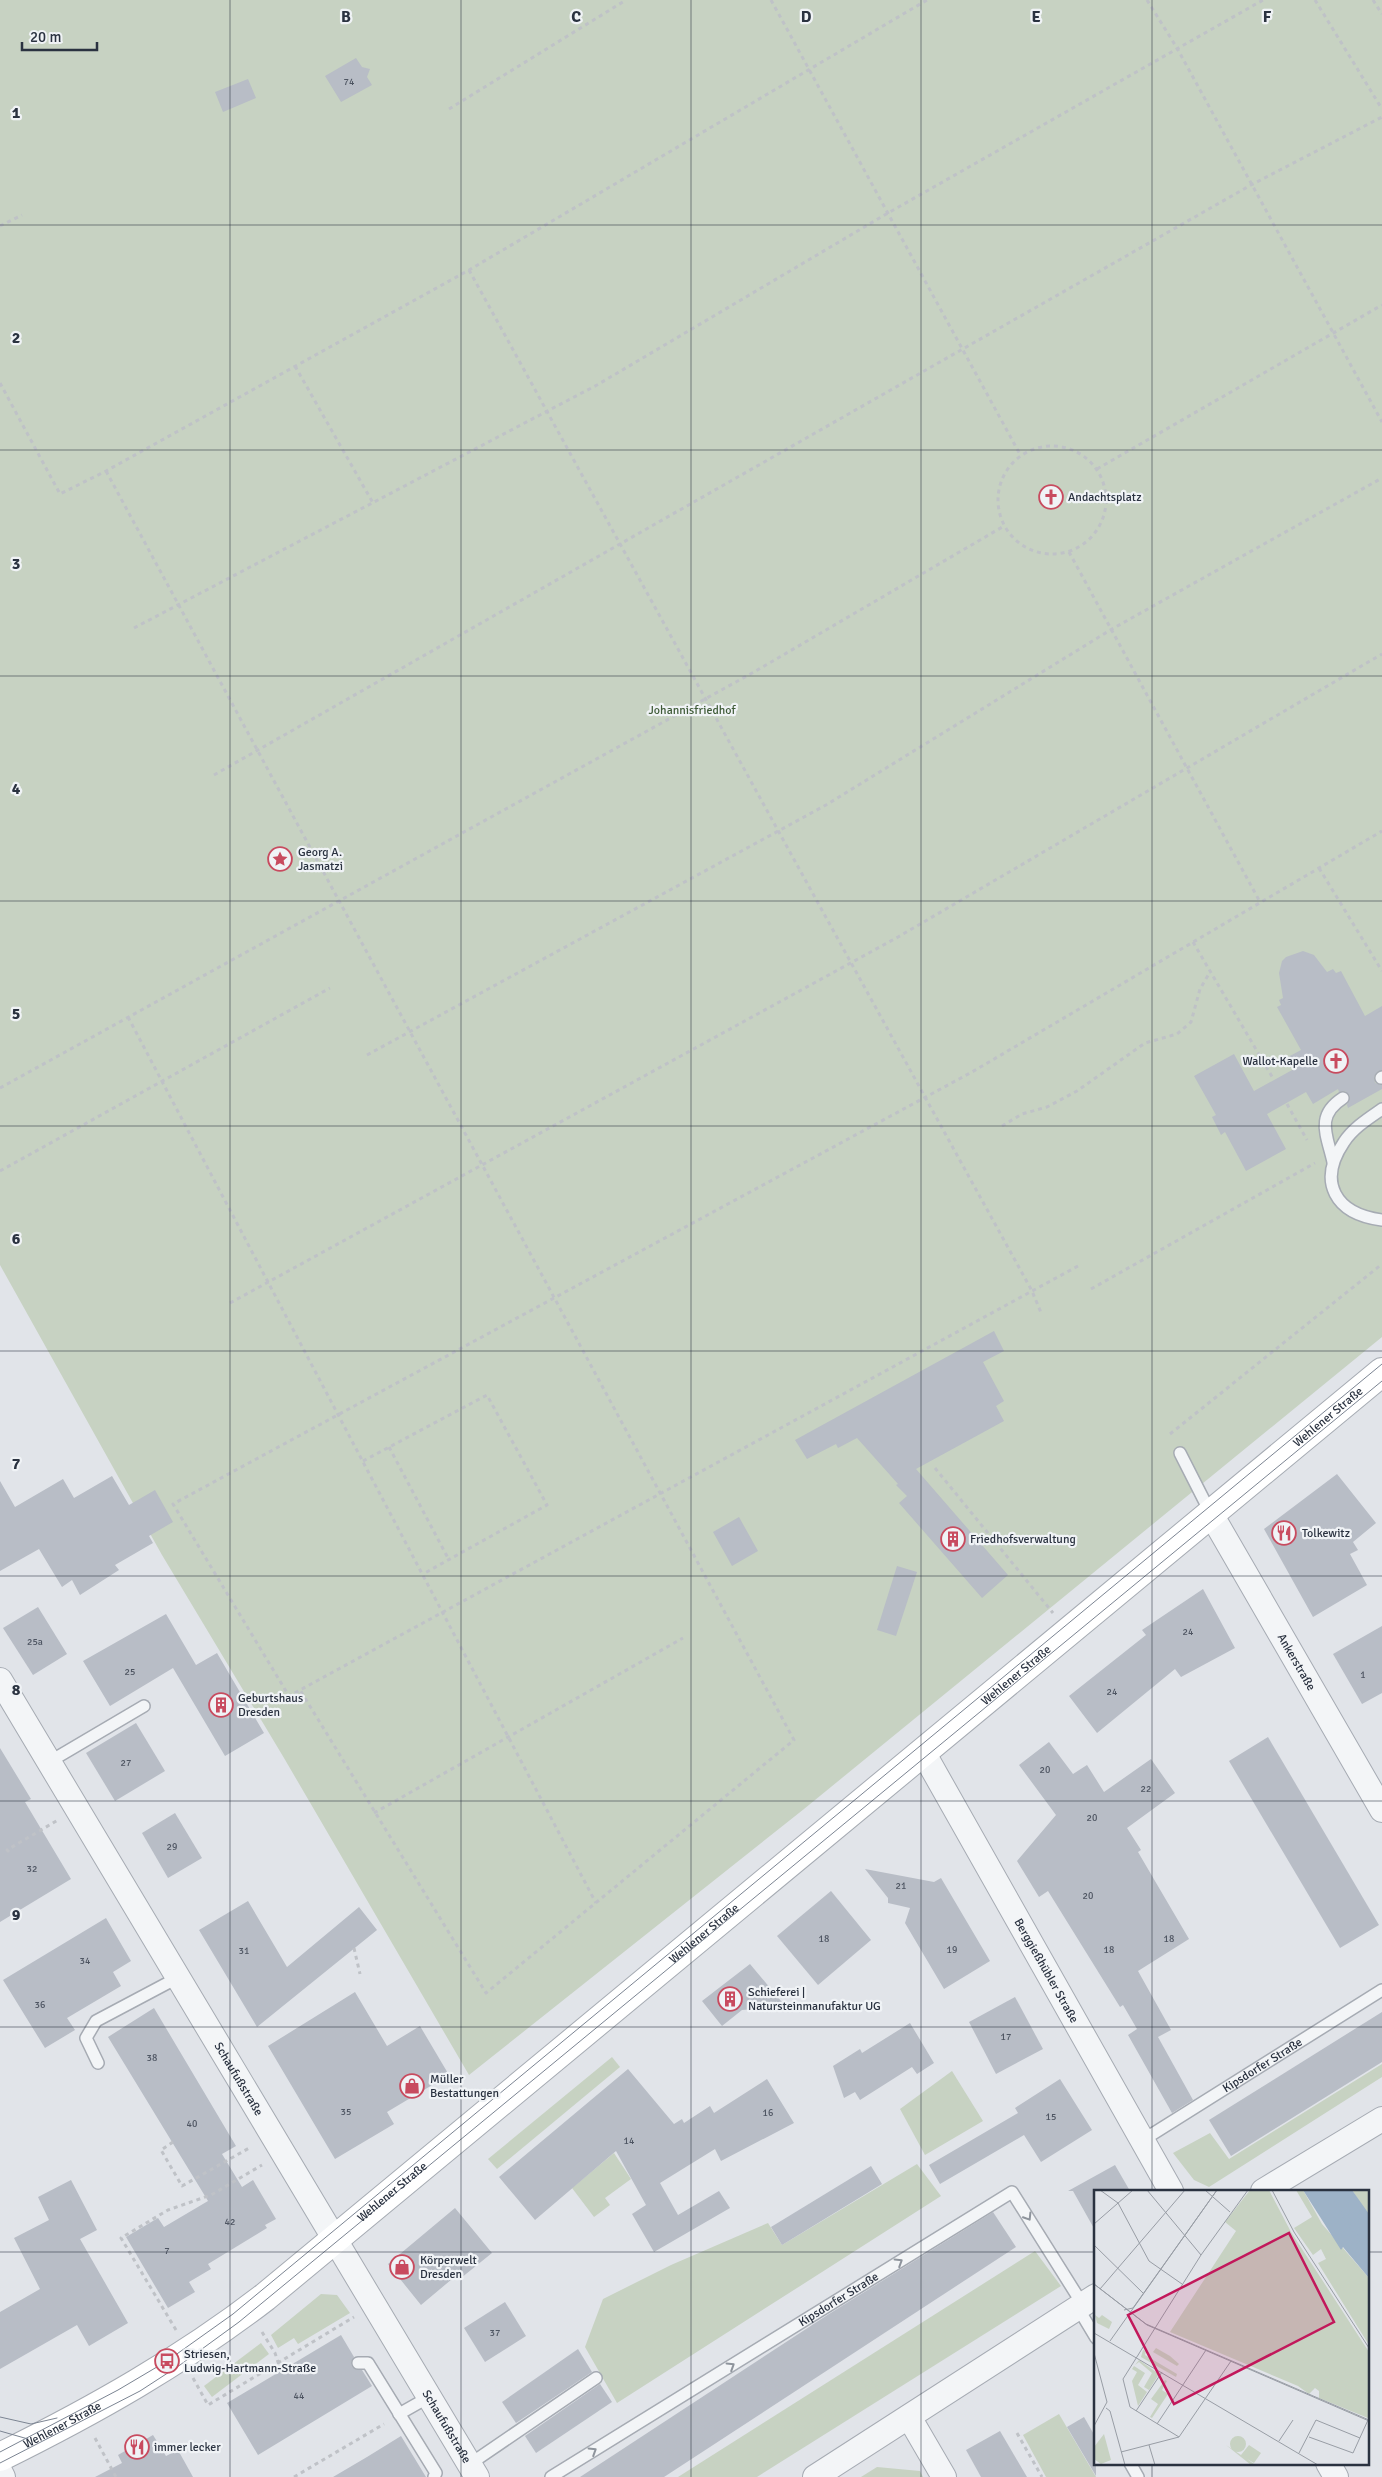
<svg xmlns="http://www.w3.org/2000/svg" width="1382" height="2477" viewBox="0 0 1382 2477" font-family="Signika,sans-serif">
<style>
.green{fill:#c7d2c2}
.building{fill:#b8bdc6}
.lines{fill:none;stroke-linecap:round;stroke-linejoin:round}
.lane-casing{stroke:#a6abb3;stroke-width:14}
.street-casing{stroke:#a6abb3;stroke-width:26}
.secondary-casing{stroke:#a6abb3;stroke-width:30}
.path{stroke:#bfc2c7;stroke-width:3;stroke-dasharray:4 4;stroke-linecap:butt}
.lane{stroke:#f3f5f7;stroke-width:11}
.street{stroke:#f3f5f7;stroke-width:24}
.secondary{stroke:#fff;stroke-width:28}
.tram{stroke:#7b8492;stroke-width:1}
.oneway{stroke:#8e949c}
.grid{fill:none;stroke:#2a3240;stroke-width:1;stroke-opacity:0.55}
.labels{text-anchor:middle;stroke-width:4.5;stroke-linejoin:round;paint-order:stroke}
.number-label{font-size:10px;fill:#4e5562}
.poi-label{font-size:12px;fill:#2a3240;stroke:#f0f3f6;text-anchor:start}
.park-label{font-size:12px;fill:#3f5b38;stroke:#f0f3f6}
.street-label{font-size:12px;fill:#2a3240;stroke:#f0f3f6}
.inset-river{fill:none;stroke:#9db2c7;stroke-width:2.5}
.inset-road{fill:none;stroke:#989da5;stroke-width:1}
.view{fill:#c2185b;fill-opacity:0.15;stroke:#c2185b;stroke-width:2.5}
.inset-edge{fill:none;stroke:#2a3240;stroke-width:2.5}
.grid-label{font-size:16px;text-anchor:middle;font-weight:bold;fill:#2a3240;stroke:#f0f3f6;stroke-width:4.5;stroke-linejoin:round;paint-order:stroke}
</style>
<rect width="100%" height="100%" fill="#e1e4e9"/>
<g class="green">
<path d="M0,0H1382V1337L804,1809L469,2075L284,1758L162,1555L0,1265Z"/>
<path d="M612,2057L620,2067L497,2169L488,2159Z"/>
<path d="M1382,2064V2077L1209,2187L1194,2180L1173,2153L1210,2133L1229,2159Z"/>
<path d="M952,2071L983,2121L925,2155L900,2109Z"/>
<path d="M614,2153L631,2179L605,2198L610,2205L594,2217L572,2188Z"/>
<path d="M917,2164L941,2196L617,2403L585,2347L603,2299L671,2265L768,2223L782,2245Z"/>
<path d="M1035,2251L1061,2286L757,2477H678Z"/>
<path d="M321,2294L337,2295L350,2313L298,2344L294,2338L278,2348L271,2335Z"/>
<path d="M261,2343L269,2354L212,2397L204,2386Z"/>
<path d="M1059,2414L1096,2477H1046L1023,2435Z"/>
<path d="M877,2467L920,2471L923,2477H861Z"/>
</g>
<g class="building">
<path d="M356,58L362,67L370,69L367,77L372,85L341,102L325,76Z"/>
<path d="M248,79L256,98L223,112L215,92Z"/>
<path d="M1303,951L1314,955L1327,972L1333,969L1336,973L1341,971L1365,1016L1382,1006V1070L1377,1072L1374,1077L1375,1083L1382,1085V1089L1348,1108L1347,1105L1350,1096L1345,1091L1339,1092L1338,1089L1313,1104L1306,1092L1267,1114L1286,1149L1246,1171L1225,1132L1221,1135L1212,1117L1216,1115L1194,1076L1234,1054L1254,1091L1294,1069L1288,1057L1301,1050L1277,1007L1281,1005L1279,1000L1283,998L1279,973L1282,961L1286,957Z"/>
<path d="M994,1331L1004,1351L983,1362L1004,1401L996,1406L1004,1421L916,1469L1008,1575L982,1598L899,1503L907,1496L896,1485L898,1484L857,1438L838,1448L836,1444L807,1459L795,1440Z"/>
<path d="M1337,1474L1376,1523L1353,1542L1358,1550L1350,1554L1367,1585L1313,1617L1264,1529Z"/>
<path d="M112,1476L129,1505L155,1490L173,1522L149,1536L153,1543L115,1565L119,1570L80,1595L72,1580L62,1587L39,1549L0,1571V1481L15,1507L63,1479L74,1498Z"/>
<path d="M739,1517L758,1551L732,1566L713,1532Z"/>
<path d="M897,1566L917,1572L896,1636L877,1630Z"/>
<path d="M1203,1589L1235,1648L1181,1677L1175,1669L1097,1733L1069,1696L1146,1635L1142,1630Z"/>
<path d="M38,1607L67,1654L33,1675L3,1628Z"/>
<path d="M166,1614L196,1665L217,1653L264,1733L225,1756L173,1668L110,1706L83,1661Z"/>
<path d="M1382,1626V1693L1362,1704L1333,1654Z"/>
<path d="M136,1723L165,1771L115,1801L86,1753Z"/>
<path d="M1268,1737L1379,1925L1340,1948L1229,1761Z"/>
<path d="M1049,1742L1073,1774L1087,1765L1104,1792L1151,1759L1175,1793L1127,1828L1141,1850L1138,1852L1189,1939L1138,1971L1171,2030L1158,2037L1193,2100L1172,2113L1128,2035L1137,2029L1123,2005L1120,2007L1048,1891L1039,1897L1017,1861L1056,1815L1019,1765Z"/>
<path d="M0,1748L31,1799L25,1802L71,1879L0,1922Z"/>
<path d="M175,1813L202,1858L168,1878L142,1833Z"/>
<path d="M865,1869L934,1882L941,1878L990,1961L944,1989L905,1923L910,1908L888,1903V1898Z"/>
<path d="M831,1891L871,1940L818,1985L777,1936Z"/>
<path d="M248,1901L287,1967L359,1907L377,1930L257,2027L199,1930Z"/>
<path d="M106,1918L131,1961L113,1972L121,1986L67,2018L75,2030L45,2048L3,1980Z"/>
<path d="M750,1964L786,2007L742,2010L722,2026L702,2001Z"/>
<path d="M355,1992L387,2046L420,2026L449,2075L387,2112L394,2124L335,2159L268,2046Z"/>
<path d="M1015,1997L1043,2049L996,2074L969,2022Z"/>
<path d="M154,2008L236,2146L222,2154L242,2187L253,2180L276,2219L265,2225L267,2228L208,2264L211,2269L189,2282L195,2292L168,2308L126,2237L158,2218L164,2227L208,2201L108,2037Z"/>
<path d="M1382,2012V2062L1231,2156L1209,2120Z"/>
<path d="M910,2023L934,2063L917,2074L912,2067L860,2100L855,2092L844,2098L833,2066L860,2049L862,2053Z"/>
<path d="M628,2069L674,2124L682,2119L684,2123L710,2106L714,2113L767,2079L794,2123L721,2161L715,2149L660,2183L678,2215L719,2191L730,2208L654,2252L632,2214L646,2205L616,2151L535,2220L499,2177Z"/>
<path d="M1060,2079L1092,2130L1041,2162L1024,2135L940,2184L929,2165L1018,2113L1015,2108Z"/>
<path d="M1115,2165L1130,2191H1096V2232L1073,2191H1068Z"/>
<path d="M871,2166L882,2184L782,2245L771,2227Z"/>
<path d="M71,2180L97,2230L80,2239L128,2323L89,2346L77,2325L0,2369V2312L40,2289L14,2238L49,2220L38,2197Z"/>
<path d="M455,2208L492,2253L461,2278L458,2274L421,2305L388,2264Z"/>
<path d="M993,2212L1016,2247L664,2477H580L829,2314Z"/>
<path d="M505,2302L526,2336L485,2362L464,2328Z"/>
<path d="M341,2335L354,2357L351,2363L352,2367L362,2370L372,2386L258,2455L227,2403Z"/>
<path d="M578,2349L592,2372L516,2423L502,2402Z"/>
<path d="M600,2384L612,2402L536,2453L525,2436Z"/>
<path d="M1084,2417L1096,2438V2476L1067,2427Z"/>
<path d="M1000,2431L1027,2477H981L966,2450Z"/>
<path d="M153,2435L166,2456L178,2450L193,2477H95L122,2463L118,2455Z"/>
<path d="M401,2436L426,2477H333L367,2457Z"/>
</g>
<g class="lines">
<g class="lane-casing">
<g id="lane">
<path d="M1381,1078L1382,1077"/>
<path d="M1382,1109C1369,1118 1353,1128 1344,1142C1317,1182 1335,1214 1382,1220"/>
<path d="M1333,1162C1327,1135 1315,1116 1343,1098"/>
<path d="M1180,1453L1211,1514"/>
<path d="M49,1762L144,1706"/>
<path d="M98,2063L86,2038L96,2021L179,1977"/>
<path id="s1" d="M1143,2140L1382,1990"/>
<path d="M1078,2308L1096,2338"/>
<path d="M358,2363H368L436,2473L434,2477"/>
<path d="M399,2414L429,2397"/>
<path d="M1130,2463L1138,2477"/>
<path d="M470,2464L596,2378"/>
<path id="s2" d="M551,2477L1012,2192L1083,2305"/>
</g>
</g>
<g class="street-casing">
<g id="street">
<path id="s3" d="M1211,1514L1382,1810"/>
<path id="s4" d="M0,1680L477,2477"/>
<path id="s5" d="M923,1752L1171,2191"/>
<path d="M1263,2191L1382,2119"/>
<path d="M909,2417L944,2477"/>
<path d="M1328,2463L1336,2477"/>
<path d="M0,2471L3,2477"/>
<path d="M815,2477L1096,2296"/>
</g>
</g>
<g class="secondary-casing">
<g id="secondary">
<path id="s6" d="M0,2457C93,2411 182,2361 265,2297L1382,1372"/>
</g>
</g>
<g class="path">
<path d="M771,0L1021,456"/>
<path d="M1147,0L1177,48L1382,422"/>
<path d="M1315,0L1382,109"/>
<path d="M1373,0L1382,14"/>
<path d="M449,109L626,0"/>
<path d="M0,226L22,215"/>
<path d="M469,270L1032,1291L1042,1315"/>
<path d="M295,366L373,503"/>
<path d="M0,383L60,494L106,471L469,270L927,0"/>
<circle cx="1052" cy="500" r="54"/>
<path d="M1097,469L1382,305"/>
<path d="M106,471L794,1740L486,1993L300,1690"/>
<path d="M1069,552L1260,902"/>
<path d="M134,628L597,385L888,213L1263,0"/>
<path d="M214,775L1251,185L1382,117"/>
<path d="M1319,868L1382,971"/>
<path d="M1193,942L1274,1080"/>
<path d="M128,1017L596,1903"/>
<path d="M367,1055L826,805L1112,629L1382,478"/>
<path d="M0,1088L754,672L1004,526"/>
<path d="M1287,1104L1307,1140"/>
<path d="M1002,1126L1022,1114L1047,1107L1077,1091L1145,1043L1177,1034L1191,1022L1200,989L1210,972"/>
<path d="M0,1171L330,988"/>
<path d="M1078,1266L289,1696L173,1504L972,1072L1382,831"/>
<path d="M1091,1289L1315,1163"/>
<path d="M230,1303L898,937L1382,654"/>
<path d="M1170,1434L1382,1264"/>
<path d="M389,1447L449,1560"/>
<path d="M363,1461L487,1395L547,1505L423,1574"/>
<path d="M935,1468L1053,1613"/>
<path d="M374,1813L683,1638"/>
<path d="M9,1852L7,1850L58,1820"/>
<path d="M354,1948L360,1974"/>
<path d="M173,2142L161,2150L182,2186L251,2147"/>
<path d="M176,2330L121,2238L168,2210L211,2195L262,2165"/>
<path d="M262,2332L275,2353L281,2371"/>
<path d="M193,2378L208,2405L354,2317"/>
<path d="M1017,2433L1042,2477"/>
<path d="M95,2438L116,2477"/>
<path d="M294,2477L384,2424"/>
</g>
<use href="#lane" class="lane"/>
<use href="#street" class="street"/>
<use href="#secondary" class="secondary"/>
<g class="tram">
<path d="M0,2417L31,2424L57,2418"/>
<path d="M0,2431L28,2439"/>
<path d="M0,2452L118,2390L167,2361L233,2314L1382,1364"/>
<path d="M0,2463L140,2391L180,2365L239,2322L1382,1381"/>
</g>
</g>
<defs><path id="oneway-chevron" d="M-2-3.5L2.5 0L-2 3.5" fill="none" stroke-width="1.6" stroke-linecap="round" stroke-linejoin="round" transform="scale(1.25)"/></defs>
<g class="oneway">
<use href="#oneway-chevron" transform="translate(1028 2217) rotate(58)"/>
<use href="#oneway-chevron" transform="translate(899 2262) rotate(-32)"/>
<use href="#oneway-chevron" transform="translate(731 2366) rotate(-32)"/>
<use href="#oneway-chevron" transform="translate(593 2451) rotate(-32)"/>
</g>
<path class="grid" d="M230,0V2477M461,0V2477M691,0V2477M921,0V2477M1152,0V2191M0,225H1382M0,450H1382M0,676H1382M0,901H1382M0,1126H1382M0,1351H1382M0,1576H1382M0,1801H1382M0,2027H1382M0,2252H1096M1368,2252H1382M1152,2463V2477"/>
<defs>
<g id="church-ring" transform="scale(1.25)"><circle r="9.5" fill="#f0f3f6" stroke="#c84b5f" stroke-width="1.5"/><path d="M-1.2-6h2.4v3.5h3.3v2.4h-3.3V6h-2.4V-.1h-3.3v-2.4h3.3Z" fill="#c84b5f"/></g>
<g id="sight-ring" transform="scale(1.25)"><circle r="9.5" fill="#f0f3f6" stroke="#c84b5f" stroke-width="1.5"/><path d="M0-6L1.8-2.2L6-1.7L2.9 1.2L3.7 5.4L0 3.3L-3.7 5.4L-2.9 1.2L-6-1.7L-1.8-2.2Z" fill="#c84b5f"/></g>
<g id="restaurant-ring" transform="scale(1.25)"><circle r="9.5" fill="#f0f3f6" stroke="#c84b5f" stroke-width="1.5"/><path d="M-5-6h1v4h1v-4h1v4h1v-4h1v5L-1.5 .5V6h-2V.5L-5-1ZM5-6V6H3V1.5H1.5Q1.5-4 5-6Z" fill="#c84b5f"/></g>
<g id="building-ring" transform="scale(1.25)"><circle r="9.5" fill="#f0f3f6" stroke="#c84b5f" stroke-width="1.5"/><path d="M-4-6H4V6H1V3H-1V6H-4ZM-2.5-4.3h1.7v1.8h-1.7ZM.8-4.3h1.7v1.8H.8ZM-2.5-1h1.7V.8h-1.7ZM.8-1h1.7V.8H.8Z" fill="#c84b5f"/></g>
<g id="shop-ring" transform="scale(1.25)"><circle r="9.5" fill="#f0f3f6" stroke="#c84b5f" stroke-width="1.5"/><path d="M-5-2.5h2.3a2.7 3.5 0 0 1 5.4 0H5L5.5 6h-11ZM-1.5-2.5h3a1.5 2.3 0 0 0-3 0Z" fill="#c84b5f"/></g>
<g id="bus-ring" transform="scale(1.25)"><circle r="9.5" fill="#f0f3f6" stroke="#c84b5f" stroke-width="1.5"/><path d="M-5-6H5V4H4V6H2V4H-2V6H-4V4H-5ZM-3.5-4V0h7V-4ZM-3.5 1.2v1.5H-2V1.2ZM2 1.2v1.5H3.5V1.2Z" fill="#c84b5f"/></g>
</defs>
<g fill-rule="evenodd">
<use href="#church-ring" x="1051" y="497"/>
<use href="#sight-ring" x="280" y="859"/>
<use href="#church-ring" x="1336" y="1061"/>
<use href="#restaurant-ring" x="1284" y="1533"/>
<use href="#building-ring" x="953" y="1539"/>
<use href="#building-ring" x="221" y="1705"/>
<use href="#building-ring" x="730" y="1999"/>
<use href="#shop-ring" x="412" y="2086"/>
<use href="#shop-ring" x="402" y="2267"/>
<use href="#bus-ring" x="167" y="2361"/>
<use href="#restaurant-ring" x="137" y="2447"/>
</g>
<g class="labels">
<g class="number-label">
<text x="349" y="85">74</text>
<text x="1188" y="1635">24</text>
<text x="35" y="1645">25a</text>
<text x="130" y="1675">25</text>
<text x="1363" y="1678">1</text>
<text x="1112" y="1695">24</text>
<text x="126" y="1766">27</text>
<text x="1045" y="1773">20</text>
<text x="1146" y="1792">22</text>
<text x="1092" y="1821">20</text>
<text x="172" y="1850">29</text>
<text x="32" y="1872">32</text>
<text x="901" y="1889">21</text>
<text x="1088" y="1899">20</text>
<text x="824" y="1942">18</text>
<text x="1169" y="1942">18</text>
<text x="952" y="1953">19</text>
<text x="1109" y="1953">18</text>
<text x="244" y="1954">31</text>
<text x="85" y="1964">34</text>
<text x="40" y="2008">36</text>
<text x="1006" y="2040">17</text>
<text x="152" y="2061">38</text>
<text x="346" y="2115">35</text>
<text x="768" y="2116">16</text>
<text x="1051" y="2120">15</text>
<text x="192" y="2127">40</text>
<text x="629" y="2144">14</text>
<text x="230" y="2225">42</text>
<text x="167" y="2254">7</text>
<text x="495" y="2336">37</text>
<text x="299" y="2399">44</text>
</g>
<g class="poi-label">
<text x="1068" y="501">Andachtsplatz</text>
<text x="298" y="856">Georg A.<tspan x="298" dy="14">Jasmatzi</tspan></text>
<text x="1318" y="1065" text-anchor="end">Wallot-Kapelle</text>
<text x="1302" y="1537">Tolkewitz</text>
<text x="970" y="1543">Friedhofsverwaltung</text>
<text x="238" y="1702">Geburtshaus<tspan x="238" dy="14">Dresden</tspan></text>
<text x="748" y="1996">Schieferei |<tspan x="748" dy="14">Natursteinmanufaktur UG</tspan></text>
<text x="430" y="2083">Müller<tspan x="430" dy="14">Bestattungen</tspan></text>
<text x="420" y="2264">Körperwelt<tspan x="420" dy="14">Dresden</tspan></text>
<text x="184" y="2358">Striesen,<tspan x="184" dy="14">Ludwig-Hartmann-Straße</tspan></text>
<text x="154" y="2451">immer lecker</text>
</g>
<g class="park-label">
<text x="692" y="714">Johannisfriedhof</text>
</g>
<g class="street-label">
<text dy="4" stroke="none"><textPath href="#s6" startOffset="1690">Wehlener Straße</textPath></text>
<text dy="4" stroke="none"><textPath href="#s3" startOffset="171">Ankerstraße</textPath></text>
<text dy="4" stroke="none"><textPath href="#s6" startOffset="1285">Wehlener Straße</textPath></text>
<text dy="4" stroke="none"><textPath href="#s6" startOffset="880">Wehlener Straße</textPath></text>
<text dy="4" stroke="none"><textPath href="#s5" startOffset="251">Berggießhübler Straße</textPath></text>
<text dy="4" stroke="none"><textPath href="#s1" startOffset="141">Kipsdorfer Straße</textPath></text>
<text dy="4" stroke="none"><textPath href="#s4" startOffset="465">Schaufußstraße</textPath></text>
<text dy="4" stroke="none"><textPath href="#s6" startOffset="475">Wehlener Straße</textPath></text>
<text dy="4" stroke="none"><textPath href="#s2" startOffset="338">Kipsdorfer Straße</textPath></text>
<text dy="4" stroke="none"><textPath href="#s6" startOffset="70">Wehlener Straße</textPath></text>
<text dy="4" stroke="none"><textPath href="#s4" startOffset="870">Schaufußstraße</textPath></text>
</g>
</g>
<g transform="translate(1094 2190)">
<rect width="275" height="275" fill="#e1e4e9"/>
<path d="M156,0H175L197,42L275,162L274,228L225,208V201L221,198L215,204L204,196L76,142L142,41L131,32ZM202,0H209L228,34L275,88V155L224,73L232,69L227,59L219,65L200,38L218,27ZM258,0H275V24L269,17ZM1,125L5,128L8,125L18,132L15,139L3,133ZM62,158L76,166L85,174L83,176L59,162ZM49,160L52,161L51,165L83,184L82,187L47,167ZM45,170L65,184L55,200L50,197L58,183L45,172L41,175ZM40,176L51,183L44,195L53,202L44,216L38,191L43,182L38,179ZM71,190L73,191L68,200L74,204L58,228L56,227L64,214L57,209ZM10,244L17,270L7,274L0,269V257ZM136 254a8 8 0 1 1 16 0a8 8 0 1 1-16 0ZM132,255L147,265L155,255L167,263L160,273L153,269L160,274L157,275Z" fill="#c7d2c2"/>
<path d="M209,0H258L275,24V88L249,57L247,60Z" fill="#9db2c7"/>
<path class="inset-river" d="M231,0L275,63"/>
<path class="inset-road" d="M6,0L24,13L55,71L88,94M53,0L107,65M111,0L136,22M178,0L200,42L275,158M0,34L39,0M0,55L49,103M0,94L53,135L275,231M0,94L52,134L275,230M6,99L91,0M30,120L39,118L123,0M0,143L224,275M16,151L123,0M0,163L13,212L0,236M12,218L16,221L31,275M42,221L68,182M63,234L112,160M85,247L36,217L29,189L107,65L154,0M215,247L259,263L274,230M185,251L199,230M55,255L61,275M27,262L85,247L137,171M205,263L222,230L266,248"/>
<path class="view" d="M195,43L240,132L80,214L34,125Z"/>
<rect width="275" height="275" class="inset-edge"/>
</g>
<g class="grid-label">
<text x="346" y="22">B</text>
<text x="576" y="22">C</text>
<text x="806" y="22">D</text>
<text x="1036" y="22">E</text>
<text x="1267" y="22">F</text>
<text x="16" y="118">1</text>
<text x="16" y="343">2</text>
<text x="16" y="569">3</text>
<text x="16" y="794">4</text>
<text x="16" y="1019">5</text>
<text x="16" y="1244">6</text>
<text x="16" y="1469">7</text>
<text x="16" y="1695">8</text>
<text x="16" y="1920">9</text>
</g>
<path d="M22 42v8h75v-8" fill="none" stroke="#2a3240" stroke-width="2.5"/>
<text x="30" y="42" font-size="15" fill="#2a3240" stroke="#f0f3f6" stroke-width="4" paint-order="stroke">20 m</text>
</svg>
